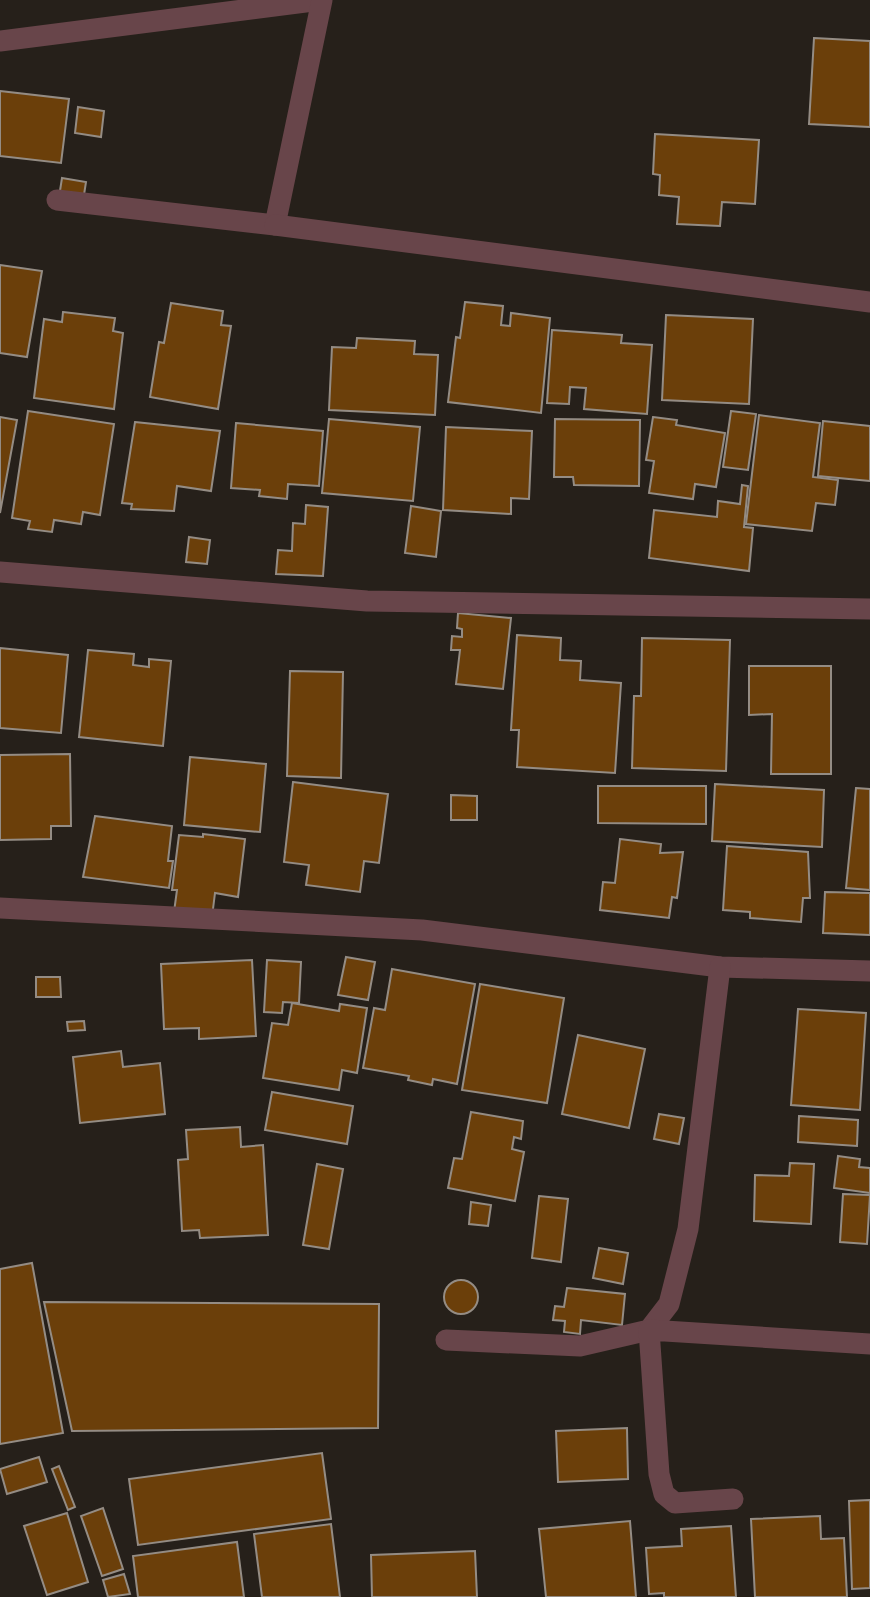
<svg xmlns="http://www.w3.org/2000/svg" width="870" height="1597" viewBox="0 0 870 1597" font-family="'Noto Sans',sans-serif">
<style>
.building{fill:#6b3f0a;stroke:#948c84;stroke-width:2}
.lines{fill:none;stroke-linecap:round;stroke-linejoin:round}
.minor{stroke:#68454a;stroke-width:21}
</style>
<rect width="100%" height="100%" fill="#26201a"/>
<g class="building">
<path d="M814,38L870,41V127L809,124Z"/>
<path d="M0,91L69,99L61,163L0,156Z"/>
<path d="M78,107L104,111L101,137L75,133Z"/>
<path d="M655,134L759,140L755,204L722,202L720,226L677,224L679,197L659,195L660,175L653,174Z"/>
<path d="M62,178L86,182L83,201L59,197Z"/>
<path d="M0,265L42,271L27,357L0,353Z"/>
<path d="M465,302L503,306L501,325L510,326L511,313L550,318L541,413L448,402L456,337L460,338Z"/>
<path d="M171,303L223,311L221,325L231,326L218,409L150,397L159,342L164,343Z"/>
<path d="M63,312L115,318L113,331L123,333L114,409L34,398L44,319L62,322Z"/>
<path d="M666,315L753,319L749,404L662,400Z"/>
<path d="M552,330L622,335L621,343L652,345L647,414L584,409L586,388L570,387L569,404L547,403Z"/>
<path d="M357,338L415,341L414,354L438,355L435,415L329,410L332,347L356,348Z"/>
<path d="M28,411L114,424L100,515L83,512L81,524L54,520L52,532L28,529L30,521L12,518Z"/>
<path d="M731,411L756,414L748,470L723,467Z"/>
<path d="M759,415L820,423L813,477L838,480L835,505L816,503L812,531L746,524Z"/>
<path d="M0,417L17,420L0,513Z"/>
<path d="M653,417L677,420L676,425L725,433L716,487L695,484L693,499L649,493L654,461L646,460Z"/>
<path d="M329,419L420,427L413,501L322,493Z"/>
<path d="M555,419L640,420L639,486L574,485L573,477H554Z"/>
<path d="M823,421L870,426V481L818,476Z"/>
<path d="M135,422L220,431L211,491L177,486L174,511L131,509L132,504L122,503Z"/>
<path d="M236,423L323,431L319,486L288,484L287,499L259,496L260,490L231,488Z"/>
<path d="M446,427L532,431L529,499L511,498V514L443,510Z"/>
<path d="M742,485L748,486L744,527L753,528L749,571L649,558L654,510L717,517L718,501L740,504Z"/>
<path d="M306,505L328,507L323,576L276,574L278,550L292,551L293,523L305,524Z"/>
<path d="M411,506L441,511L436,557L405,553Z"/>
<path d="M189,537L210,540L207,564L186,562Z"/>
<path d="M458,613L511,618L503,689L456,684L460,650H451L452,636L462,637V629L457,628Z"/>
<path d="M517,635L561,638L560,660L581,661L580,680L621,683L615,773L517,767L519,730H511Z"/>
<path d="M642,638L730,640L726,771L632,768L634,696H641Z"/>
<path d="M0,648L68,655L61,733L0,728Z"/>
<path d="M88,650L134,654L133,665L149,667V659L171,661L163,746L79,737Z"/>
<path d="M749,666H831V774H771L772,714L749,715Z"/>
<path d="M290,671L343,672L341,778L287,776Z"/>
<path d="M70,754L71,826H51V839L0,840V755Z"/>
<path d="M190,757L266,764L260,832L184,825Z"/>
<path d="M293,782L388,794L379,863L364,861L360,892L306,885L309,865L284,862Z"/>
<path d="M715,784L824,790L822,847L712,841Z"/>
<path d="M598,786H706V824L598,823Z"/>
<path d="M856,788L870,789V890L846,888Z"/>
<path d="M451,795L477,796V820H451Z"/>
<path d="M95,816L172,826L168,861H173L169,888L83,877Z"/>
<path d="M203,834L245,839L238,897L215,893L212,917L174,912L177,890H172L179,835L203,837Z"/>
<path d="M620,839L661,844L660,853L683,852L677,898L672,897L669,918L600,910L603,882L615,883Z"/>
<path d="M727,846L808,852L810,898H803L801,922L750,918V912L723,910Z"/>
<path d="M825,892L870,893V935L823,933Z"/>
<path d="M346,957L375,962L368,1000L338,995Z"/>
<path d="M252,960L256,1036L199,1039V1028L164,1029L161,964Z"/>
<path d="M267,960L301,962L299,1003L283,1002L282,1013L264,1012Z"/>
<path d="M392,969L475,984L457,1084L433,1079L432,1085L408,1080L409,1076L363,1068L374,1008L385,1010Z"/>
<path d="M36,977H60L61,997H36Z"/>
<path d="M480,984L564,998L547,1103L462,1090Z"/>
<path d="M292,1003L339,1011L340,1004L367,1008L357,1073L342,1070L339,1090L263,1078L272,1023L288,1025Z"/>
<path d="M798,1009L866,1013L860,1110L791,1105Z"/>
<path d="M84,1021L85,1030L68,1031L67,1022Z"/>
<path d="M578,1035L645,1049L629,1128L562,1114Z"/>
<path d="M121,1051L123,1067L160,1063L165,1114L80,1123L73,1057Z"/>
<path d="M272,1092L353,1106L347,1144L265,1130Z"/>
<path d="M471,1112L523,1121L521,1139L514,1137L512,1149L524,1152L515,1201L448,1188L454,1158L462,1159Z"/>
<path d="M659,1114L684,1118L679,1144L654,1139Z"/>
<path d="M799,1116L858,1120L857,1146L798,1142Z"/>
<path d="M240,1127L241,1147L263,1145L268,1235L200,1238L199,1230L182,1231L178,1160L188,1159L186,1130Z"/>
<path d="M838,1156L860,1159L859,1167L870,1168V1193L834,1188Z"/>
<path d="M790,1163L814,1164L811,1224L754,1221L755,1175L789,1176Z"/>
<path d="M317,1164L343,1169L329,1249L303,1245Z"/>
<path d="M843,1194L870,1195L867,1244L840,1242Z"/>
<path d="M539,1196L568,1199L561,1262L532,1258Z"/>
<path d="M471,1202L491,1205L488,1226L469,1224Z"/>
<path d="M599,1248L628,1253L623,1284L593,1278Z"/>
<path d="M32,1263L63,1433L0,1444V1269Z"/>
<circle cx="461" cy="1297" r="17"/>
<path d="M567,1288L625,1294L622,1325L581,1320L580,1334L564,1332L565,1321L553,1320L555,1306L564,1307Z"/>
<path d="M44,1302L379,1304L378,1428L72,1431Z"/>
<path d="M627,1428L628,1479L558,1482L556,1431Z"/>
<path d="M322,1453L331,1519L138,1545L129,1479Z"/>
<path d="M39,1457L47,1482L7,1494L0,1469Z"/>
<path d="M59,1466L75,1507L68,1510L52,1469Z"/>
<path d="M870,1500V1588L852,1589L849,1501Z"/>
<path d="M103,1508L123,1569L102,1576L81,1516Z"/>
<path d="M67,1513L88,1582L47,1595L24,1526Z"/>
<path d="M820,1516L821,1539L844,1538L847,1597H755L751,1519Z"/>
<path d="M630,1521L636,1597H546L539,1529Z"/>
<path d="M331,1524L340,1597H262L254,1534Z"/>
<path d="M731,1526L736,1597H664V1593L649,1594L646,1548L682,1546L681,1529Z"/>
<path d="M237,1542L244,1597H138L133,1556Z"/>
<path d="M475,1551L477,1597H372L371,1555Z"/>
<path d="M124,1574L130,1594L108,1597L103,1580Z"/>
</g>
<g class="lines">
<g class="minor">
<path d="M0,41L321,0"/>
<path d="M57,200L275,225L322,0"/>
<path d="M275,225L870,302"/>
<path d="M0,572L367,601L870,609"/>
<path d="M0,908L422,930L720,967L870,971"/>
<path d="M446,1340L580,1346L649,1330L669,1304L688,1229L720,967"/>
<path d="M733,1499L675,1503L664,1494L659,1474L649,1330L870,1344"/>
</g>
</g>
</svg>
